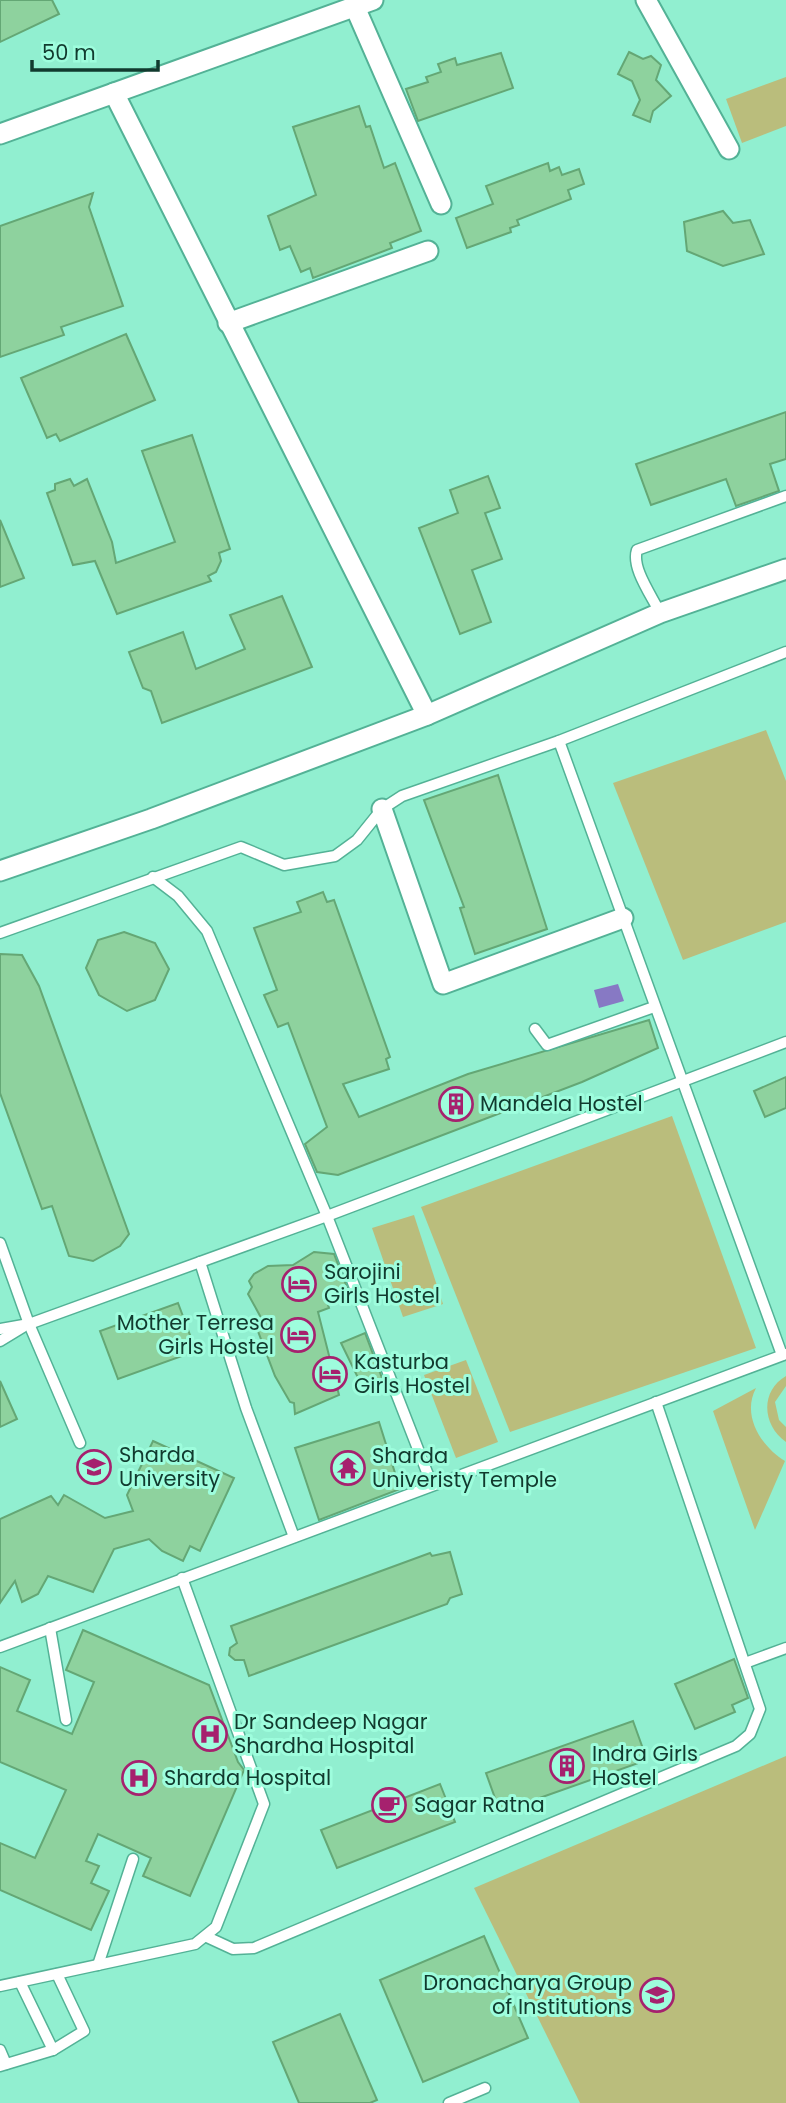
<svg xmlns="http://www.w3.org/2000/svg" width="786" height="2103" viewBox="0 0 786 2103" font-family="Poppins,sans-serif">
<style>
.green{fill:#babd7c}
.water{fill:#8779c4}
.building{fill:#8ed29e;stroke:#64a775;stroke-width:2}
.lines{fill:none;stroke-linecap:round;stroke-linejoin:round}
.lane-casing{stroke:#53b296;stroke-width:13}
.street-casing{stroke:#53b296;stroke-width:23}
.lane{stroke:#fff;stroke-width:10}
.street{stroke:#fff;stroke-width:19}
.labels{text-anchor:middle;stroke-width:6;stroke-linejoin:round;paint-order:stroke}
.poi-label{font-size:21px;fill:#113a2e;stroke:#9efddd;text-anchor:start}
</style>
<rect width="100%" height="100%" fill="#91efd0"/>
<g class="green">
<path d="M786,77V126L742,143L726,99Z"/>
<path d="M766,730L786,781V922L683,960L613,783Z"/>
<path d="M672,1116L756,1348L510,1432L421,1207Z"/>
<path d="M414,1215L443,1304L403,1317L372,1228Z"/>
<path d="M466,1360L498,1442L456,1458L424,1375Z"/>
<path d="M786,1376V1386L775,1402L779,1420L786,1427V1442C762,1425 760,1391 786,1376Z"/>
<path d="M756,1388C741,1416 762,1447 785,1461L755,1530L713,1411Z"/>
<path d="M786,1756V2103H580L474,1888Z"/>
</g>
<path class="water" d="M618,984L624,1001L599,1008L594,990Z"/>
<g class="building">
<path d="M0,0H52L59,14L0,42Z"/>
<path d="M629,52L643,59L651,56L661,65L656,80L671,96L653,111L650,122L633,115L640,100L632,81L618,74Z"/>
<path d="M501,53L513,88L418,121L406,89L428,82L426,77L441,72L438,64L455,58L457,65Z"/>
<path d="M359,106L366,127L370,126L384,168L395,163L421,231L390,243L392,248L313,278L310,268L301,272L290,246L280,250L268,216L316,195L293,127Z"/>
<path d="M548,163L550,171L559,167L562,175L579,169L584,184L568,190L571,199L517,220L519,225L510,228L511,232L467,248L456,218L493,204L486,186Z"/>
<path d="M93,193L89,207L123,306L61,327L64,335L0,357V226Z"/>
<path d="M723,211L733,223L750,220L764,254L723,266L687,251L684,222Z"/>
<path d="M126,334L155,400L60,441L56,434L47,438L21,378Z"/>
<path d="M786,412V459L770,464L779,491L736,506L726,479L651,505L636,464Z"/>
<path d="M192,435L230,549L219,553L221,561L216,572L208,576L211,581L117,614L95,561L73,565L47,493L55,490V484L70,479L74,486L87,479L112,542L116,563L175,542L142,451Z"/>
<path d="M488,476L500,508L485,513L502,559L472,570L491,622L460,634L419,528L458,513L450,490Z"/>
<path d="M0,520L24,578L0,587Z"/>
<path d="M282,596L312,667L162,723L151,691L143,688L129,652L183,632L196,669L245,649L230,615Z"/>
<path d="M498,775L547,929L475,954L460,908L464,907L424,800Z"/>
<path d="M323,892L327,902L334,900L390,1057L386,1059L389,1069L343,1084L359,1117L468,1074L649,1020L658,1048L582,1082L338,1175L317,1172L305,1144L327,1127L288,1023L278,1027L264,995L277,990L254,928L301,912L297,902Z"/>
<path d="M124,932L155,943L169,969L155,1000L127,1011L99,995L86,968L98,940Z"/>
<path d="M0,954L22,955L39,986L129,1234L120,1246L93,1261L69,1256L52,1206L42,1209L0,1093Z"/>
<path d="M786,1077V1108L765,1117L754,1091Z"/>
<path d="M314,1252L334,1254L350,1295L326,1299L329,1308L318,1312L339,1395L295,1414L294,1403L290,1402L275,1376L256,1326L264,1323L248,1294L252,1287L249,1281L254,1274L268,1266L293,1265Z"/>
<path d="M178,1303L196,1351L118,1379L100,1331Z"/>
<path d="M365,1333L382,1378L374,1384L362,1386L341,1343Z"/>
<path d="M0,1381L17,1419L0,1427Z"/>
<path d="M379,1422L400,1489L319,1520L295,1448Z"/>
<path d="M153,1441L234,1478L200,1551L190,1546L183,1561L162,1551L149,1539L114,1549L93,1592L48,1576L38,1594L22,1602L15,1581L0,1603V1519L51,1496L58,1505L64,1495L105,1518L133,1511L127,1495Z"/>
<path d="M450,1552L462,1594L450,1598L447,1604L249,1676L244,1660H235L229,1655L230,1648L237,1643L231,1626L430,1553L432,1556Z"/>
<path d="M83,1630L209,1685L238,1762L244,1770L190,1896L143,1876L151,1858L98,1834L86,1861L99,1866L91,1883L109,1891L91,1930L0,1890V1843L35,1858L66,1790L0,1762V1667L30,1680L17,1711L72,1734L94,1682L66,1670Z"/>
<path d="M734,1659L748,1698L732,1705L735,1712L695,1729L675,1684Z"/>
<path d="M633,1721L647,1760L500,1812L486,1773Z"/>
<path d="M440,1784L455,1822L337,1868L321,1830Z"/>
<path d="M484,1936L528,2038L423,2082L380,1980Z"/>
<path d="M340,2014L377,2100L370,2103H299L273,2042Z"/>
</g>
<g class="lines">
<g class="lane-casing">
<g id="lane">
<path d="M660,613C652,596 631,568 637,550L786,496"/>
<path d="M559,741L782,1355"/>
<path d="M153,877L178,896L207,931L327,1216L432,1485"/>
<path d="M0,933L241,847L284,865L335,856L357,840L382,809L402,796L559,741L786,652"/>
<path d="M535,1029L547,1045L654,1007"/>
<path d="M0,1243L29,1324L80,1443"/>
<path d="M200,1262L246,1408L294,1537"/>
<path d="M0,1329L29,1324L327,1216L786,1042"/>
<path d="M0,1341L23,1327"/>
<path d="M50,1628L66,1720"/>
<path d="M0,1647L786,1354"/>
<path d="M745,1663L786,1648"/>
<path d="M207,1937L233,1949L254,1948L736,1746L750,1734L760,1709L656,1402"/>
<path d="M98,1965L133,1859"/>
<path d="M20,1982L53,2050"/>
<path d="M0,1986L195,1944L216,1927L264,1804L182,1578"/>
<path d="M0,2050L6,2064"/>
<path d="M0,2066L53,2050L84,2031L57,1974"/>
<path d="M449,2103L485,2088"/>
</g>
</g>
<g class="street-casing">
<g id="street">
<path d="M646,0L729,149"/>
<path d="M355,7L441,204"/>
<path d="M114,93L427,715"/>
<path d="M0,134L373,0"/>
<path d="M228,323L428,251"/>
<path d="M382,809L443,984L623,918"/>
<path d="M0,871L151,819L427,715L660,613L786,569"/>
</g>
</g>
<use href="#lane" class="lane"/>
<use href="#street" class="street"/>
</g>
<defs>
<g id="building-ring" transform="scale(1.75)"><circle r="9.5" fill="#9efddd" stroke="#a6216e" stroke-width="1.5"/><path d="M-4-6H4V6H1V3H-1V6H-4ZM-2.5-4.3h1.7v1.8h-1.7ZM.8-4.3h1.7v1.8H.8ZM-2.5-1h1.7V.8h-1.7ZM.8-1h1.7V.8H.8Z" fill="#a6216e"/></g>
<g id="hotel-ring" transform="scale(1.75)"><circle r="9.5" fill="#9efddd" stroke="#a6216e" stroke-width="1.5"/><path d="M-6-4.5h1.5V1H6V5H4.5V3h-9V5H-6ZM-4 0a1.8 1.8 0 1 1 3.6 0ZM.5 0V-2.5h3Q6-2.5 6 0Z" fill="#a6216e"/></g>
<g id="university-ring" transform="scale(1.75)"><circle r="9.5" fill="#9efddd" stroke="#a6216e" stroke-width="1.5"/><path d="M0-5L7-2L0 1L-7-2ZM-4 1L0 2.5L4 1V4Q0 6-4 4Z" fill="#a6216e"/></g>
<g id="temple-ring" transform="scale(1.75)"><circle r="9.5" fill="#9efddd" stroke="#a6216e" stroke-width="1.5"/><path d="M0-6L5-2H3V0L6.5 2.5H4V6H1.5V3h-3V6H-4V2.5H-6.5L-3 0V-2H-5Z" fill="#a6216e"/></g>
<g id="hospital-ring" transform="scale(1.75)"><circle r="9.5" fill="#9efddd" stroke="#a6216e" stroke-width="1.5"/><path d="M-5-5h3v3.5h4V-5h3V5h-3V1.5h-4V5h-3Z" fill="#a6216e"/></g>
<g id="cafe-ring" transform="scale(1.75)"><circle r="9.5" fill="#9efddd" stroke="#a6216e" stroke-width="1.5"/><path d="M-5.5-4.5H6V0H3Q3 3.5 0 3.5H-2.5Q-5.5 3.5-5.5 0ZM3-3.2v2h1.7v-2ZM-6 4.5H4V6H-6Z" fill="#a6216e"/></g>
</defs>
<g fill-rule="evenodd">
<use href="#building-ring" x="456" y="1104"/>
<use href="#hotel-ring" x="299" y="1284"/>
<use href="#hotel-ring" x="298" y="1335"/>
<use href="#hotel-ring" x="330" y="1374"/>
<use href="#university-ring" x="94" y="1467"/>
<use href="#temple-ring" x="348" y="1468"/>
<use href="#hospital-ring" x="210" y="1734"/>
<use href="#building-ring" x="567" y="1766"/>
<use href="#hospital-ring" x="139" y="1778"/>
<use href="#cafe-ring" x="389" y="1805"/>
<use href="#university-ring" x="657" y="1995"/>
</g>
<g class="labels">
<g class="poi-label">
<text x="480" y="1111">Mandela Hostel</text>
<text x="324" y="1279">Sarojini<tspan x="324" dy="24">Girls Hostel</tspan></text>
<text x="274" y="1330" text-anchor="end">Mother Terresa<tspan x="274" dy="24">Girls Hostel</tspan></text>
<text x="354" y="1369">Kasturba<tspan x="354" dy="24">Girls Hostel</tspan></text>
<text x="119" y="1462">Sharda<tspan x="119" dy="24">University</tspan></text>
<text x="372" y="1463">Sharda<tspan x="372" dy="24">Univeristy Temple</tspan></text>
<text x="234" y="1729">Dr Sandeep Nagar<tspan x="234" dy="24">Shardha Hospital</tspan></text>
<text x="592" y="1761">Indra Girls<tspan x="592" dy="24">Hostel</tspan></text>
<text x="164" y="1785">Sharda Hospital</text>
<text x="414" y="1812">Sagar Ratna</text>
<text x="632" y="1990" text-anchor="end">Dronacharya Group<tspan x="632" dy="24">of Institutions</tspan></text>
</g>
</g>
<path d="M32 60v10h126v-10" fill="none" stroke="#113a2e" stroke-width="3.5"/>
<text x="42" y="60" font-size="21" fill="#113a2e" stroke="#9efddd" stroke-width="5" paint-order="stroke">50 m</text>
</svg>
